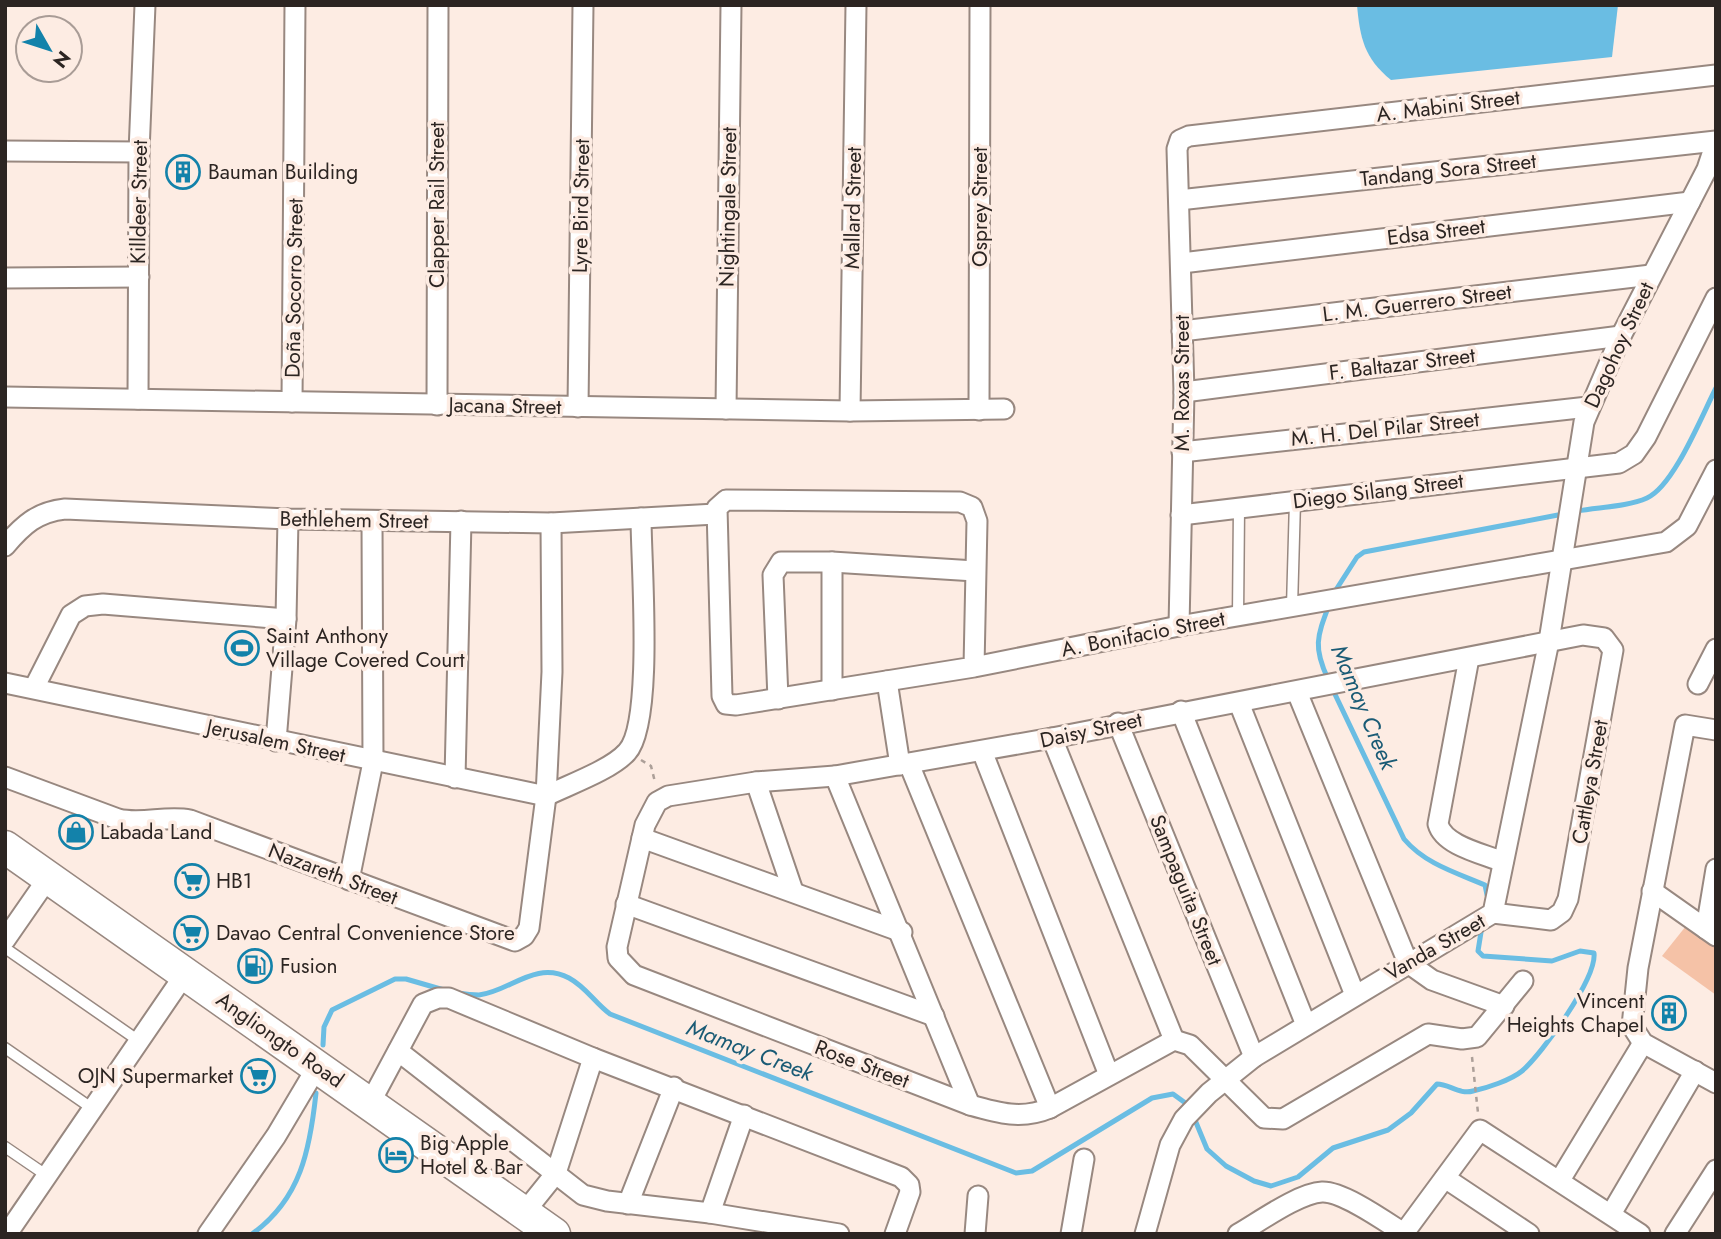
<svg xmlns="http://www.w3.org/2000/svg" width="1721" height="1239" viewBox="0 0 1721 1239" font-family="Jost,sans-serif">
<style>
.green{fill:#f5c2a7}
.water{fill:#6abde3}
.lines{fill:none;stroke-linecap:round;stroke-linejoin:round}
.stream{stroke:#6abde3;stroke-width:5}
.lane-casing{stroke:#988880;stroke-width:13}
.street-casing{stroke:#988880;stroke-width:23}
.primary-casing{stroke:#988880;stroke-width:35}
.path{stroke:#ac9f98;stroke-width:2.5;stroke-dasharray:5 5;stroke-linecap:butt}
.lane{stroke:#fff;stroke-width:10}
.street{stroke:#fff;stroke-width:19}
.primary{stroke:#fff;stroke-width:32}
.labels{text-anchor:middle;stroke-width:7;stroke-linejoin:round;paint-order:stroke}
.street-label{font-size:21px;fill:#2c2522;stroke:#fdece3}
.poi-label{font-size:21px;fill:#2c2522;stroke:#fdece3;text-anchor:start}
.water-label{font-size:23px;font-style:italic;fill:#1a5b75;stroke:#fdece3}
</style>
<rect width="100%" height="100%" fill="#fdece3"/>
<path class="green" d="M1690,921L1716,942V995L1662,956Z"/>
<path class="water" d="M1357,5H1618L1612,57L1391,80C1364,58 1360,38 1357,5Z"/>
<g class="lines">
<g class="stream">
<path d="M1577,511C1599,507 1627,507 1647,498C1674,486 1702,415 1716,388"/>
<path d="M1332,596L1357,557L1364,552L1558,515"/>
<path d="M1328,679C1313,647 1317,637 1329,605"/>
<path d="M1332,688L1404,839C1425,864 1457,873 1485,885L1487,895"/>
<path d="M457,993C464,994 472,995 479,995C509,992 535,960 569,978C586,987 595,1003 610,1014L1016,1173L1032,1171L1152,1098L1173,1094L1184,1102"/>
<path d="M323,1045L324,1027L332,1010L395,979H406L444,990"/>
<path d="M1195,1120L1207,1149L1226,1166L1254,1181L1271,1186L1298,1177L1333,1148L1388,1130L1411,1113L1437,1084C1449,1084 1460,1095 1473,1091C1487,1088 1511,1080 1522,1071C1542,1054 1597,978 1594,953L1580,951L1552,961L1483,956L1478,951L1482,926"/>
<path d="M252,1234C301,1199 310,1149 316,1093"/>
</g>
<g class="lane-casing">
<g id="lane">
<path d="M1292,607L1295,501"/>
<path d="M1238,616L1239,508"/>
<path d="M5,948L139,1041"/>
<path d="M5,1048L93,1109"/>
<path d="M5,1147L46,1175"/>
</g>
</g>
<g class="street-casing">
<g id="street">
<path d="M5,151L139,152"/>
<path d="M1179,200L1716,141"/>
<path d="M1182,263L1690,202"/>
<path d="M5,278L139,277"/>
<path d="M1182,331L1651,275"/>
<path d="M1184,392L1621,336"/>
<path d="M5,397L850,411L1004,409"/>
<path d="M138,399L139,152L145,5"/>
<path d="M292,402L295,5"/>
<path d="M437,405L438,5"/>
<path d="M578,407L583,5"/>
<path d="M726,409L731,5"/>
<path d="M979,410L980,5"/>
<path d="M850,411L856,5"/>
<path d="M1182,452L1588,407"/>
<path d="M1181,515L1619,463L1634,454L1646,437L1716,298"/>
<path d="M5,546C23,525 37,512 65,509L288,519L551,523L716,514"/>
<path d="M832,562V690"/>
<path d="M1179,626L1184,392L1177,149L1180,140L1189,136L1716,75"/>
<path d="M1469,658L1438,824C1444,846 1484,854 1503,862"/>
<path d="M974,667L977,521L972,507L960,502L726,500L717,508L722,696L726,704L736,705L974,667L1179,626L1666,542L1687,526L1716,470"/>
<path d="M887,681L900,765"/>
<path d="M5,683L546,796"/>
<path d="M1698,684L1716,649"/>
<path d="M34,688L71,615L85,606L103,604L286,619"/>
<path d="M1297,692L1408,963L1432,980L1504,1006"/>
<path d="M778,699L773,575L781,562H832L975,571"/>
<path d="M1239,703L1355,995"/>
<path d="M1181,711L1306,1025"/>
<path d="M1118,723L1254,1057"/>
<path d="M1716,730L1685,725L1638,968L1632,1026L1643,1043L1716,1083"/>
<path d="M1052,738L1174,1040"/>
<path d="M276,741L286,619L288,519"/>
<path d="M982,751L1109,1075"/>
<path d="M909,764L1050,1108"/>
<path d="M835,776L970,1105"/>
<path d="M5,777L118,819C142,825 165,815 190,820L515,941L524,936L529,928L546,796L552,672L551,523"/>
<path d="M455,778L461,521"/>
<path d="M756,782L793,891"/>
<path d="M546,796C568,785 611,770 627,752C654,723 641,563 641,518"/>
<path d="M642,838L902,932"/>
<path d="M349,880L373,762L372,521"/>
<path d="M1652,891L1716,936"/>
<path d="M626,904L934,1016"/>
<path d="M1493,913L1551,920L1562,912L1568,899L1613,650L1604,638L1583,635L1052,738L835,776L756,782L668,796L657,802L645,825L617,947L618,958L634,975L970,1105C998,1113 1022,1120 1050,1108L1174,1040L1190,1045L1264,1118L1283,1119L1428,1034L1462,1039L1477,1037L1523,981"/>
<path d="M1706,929L1716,869"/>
<path d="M5,940L48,878"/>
<path d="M398,1051L583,1195L607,1201L710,1213L839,1234"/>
<path d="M370,1103L423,1004L438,998H449L593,1058L901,1177L909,1185L910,1192L895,1234"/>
<path d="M1445,1178L1529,1234"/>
<path d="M1560,1180L1643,1043"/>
<path d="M628,1204L674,1087"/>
<path d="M710,1213L744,1115"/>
<path d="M523,1214L556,1173L593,1058"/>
<path d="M1611,1214L1695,1071"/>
<path d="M1404,1233L1480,1130L1640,1234"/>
<path d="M7,1234L185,974"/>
<path d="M208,1234L276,1136L317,1067"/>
<path d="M975,1234L978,1196"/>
<path d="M1071,1234L1084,1159"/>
<path d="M1145,1234L1170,1145L1184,1119L1209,1093L1254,1057L1493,913L1549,641L1584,422L1621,336L1707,169L1716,142"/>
<path d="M1238,1234C1259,1222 1299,1193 1322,1192C1343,1191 1386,1222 1405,1234"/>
<path d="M1675,1234L1716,1170"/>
</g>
</g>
<g class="primary-casing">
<path id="primary" d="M5,847L554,1234"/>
</g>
<g class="path">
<path d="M641,760L651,766L655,782"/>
<path d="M1472,1057L1478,1113"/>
</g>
<use href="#lane" class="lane"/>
<use href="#street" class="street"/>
<use href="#primary" class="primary"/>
</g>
<defs>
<g id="building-ring" transform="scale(1.75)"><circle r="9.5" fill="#fdece3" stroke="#1382aa" stroke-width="1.5"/><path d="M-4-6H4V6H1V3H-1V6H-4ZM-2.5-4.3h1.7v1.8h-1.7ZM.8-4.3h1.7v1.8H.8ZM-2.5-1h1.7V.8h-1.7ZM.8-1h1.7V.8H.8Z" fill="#1382aa"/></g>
<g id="stadium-ring" transform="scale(1.75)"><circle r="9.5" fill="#fdece3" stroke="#1382aa" stroke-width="1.5"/><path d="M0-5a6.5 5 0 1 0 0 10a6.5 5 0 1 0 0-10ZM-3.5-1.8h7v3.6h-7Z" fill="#1382aa"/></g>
<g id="shop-ring" transform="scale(1.75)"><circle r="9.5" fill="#fdece3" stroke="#1382aa" stroke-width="1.5"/><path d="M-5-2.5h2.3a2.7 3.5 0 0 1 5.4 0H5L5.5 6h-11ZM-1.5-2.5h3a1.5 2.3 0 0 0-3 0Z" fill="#1382aa"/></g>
<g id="supermarket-ring" transform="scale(1.75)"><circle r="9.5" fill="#fdece3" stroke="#1382aa" stroke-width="1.5"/><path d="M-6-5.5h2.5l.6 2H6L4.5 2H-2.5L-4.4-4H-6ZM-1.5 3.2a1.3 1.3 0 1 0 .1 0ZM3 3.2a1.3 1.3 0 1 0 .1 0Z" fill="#1382aa"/></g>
<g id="fuel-ring" transform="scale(1.75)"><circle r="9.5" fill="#fdece3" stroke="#1382aa" stroke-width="1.5"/><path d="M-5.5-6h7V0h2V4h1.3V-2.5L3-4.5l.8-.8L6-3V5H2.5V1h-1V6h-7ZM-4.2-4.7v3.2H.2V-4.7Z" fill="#1382aa"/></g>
<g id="hotel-ring" transform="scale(1.75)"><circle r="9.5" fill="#fdece3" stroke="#1382aa" stroke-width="1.5"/><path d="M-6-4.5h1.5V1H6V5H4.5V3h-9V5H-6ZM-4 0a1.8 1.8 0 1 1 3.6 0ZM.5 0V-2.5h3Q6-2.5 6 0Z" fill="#1382aa"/></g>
</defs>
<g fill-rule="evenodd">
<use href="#building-ring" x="183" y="172"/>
<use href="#stadium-ring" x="242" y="648"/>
<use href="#shop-ring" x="76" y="832"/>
<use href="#supermarket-ring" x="192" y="881"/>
<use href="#supermarket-ring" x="191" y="933"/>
<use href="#fuel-ring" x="255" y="966"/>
<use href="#building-ring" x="1669" y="1013"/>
<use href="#supermarket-ring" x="258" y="1076"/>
<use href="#hotel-ring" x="396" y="1155"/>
</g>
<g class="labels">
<g class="street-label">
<text transform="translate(1448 106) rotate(-7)" y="7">A. Mabini Street</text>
<text transform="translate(1448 170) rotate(-6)" y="7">Tandang Sora Street</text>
<text transform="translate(139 202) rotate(-89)" y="7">Killdeer Street</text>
<text transform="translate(437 205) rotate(-90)" y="7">Clapper Rail Street</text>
<text transform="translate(581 206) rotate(-89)" y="7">Lyre Bird Street</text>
<text transform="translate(728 207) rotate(-89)" y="7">Nightingale Street</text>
<text transform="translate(980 207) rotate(-90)" y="7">Osprey Street</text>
<text transform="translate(853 208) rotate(-89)" y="7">Mallard Street</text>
<text transform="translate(1436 232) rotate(-7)" y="7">Edsa Street</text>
<text transform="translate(294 288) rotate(-89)" y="7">Doña Socorro Street</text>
<text transform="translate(1417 303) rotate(-7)" y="7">L. M. Guerrero Street</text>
<text transform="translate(1619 345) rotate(-65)" y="7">Dagohoy Street</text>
<text transform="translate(1402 364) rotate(-7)" y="7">F. Baltazar Street</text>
<text transform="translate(1182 383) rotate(-90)" y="7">M. Roxas Street</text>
<text transform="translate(505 406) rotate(1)" y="7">Jacana Street</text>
<text transform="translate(1385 429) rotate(-6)" y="7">M. H. Del Pilar Street</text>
<text transform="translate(1378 491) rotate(-7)" y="7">Diego Silang Street</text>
<text transform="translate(354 520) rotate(1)" y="7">Bethlehem Street</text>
<text transform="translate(1143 634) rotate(-11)" y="7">A. Bonifacio Street</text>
<text transform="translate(1091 730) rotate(-12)" y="7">Daisy Street</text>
<text transform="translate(276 741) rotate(12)" y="7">Jerusalem Street</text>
<text transform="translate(1590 782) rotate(-80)" y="7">Cattleya Street</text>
<text transform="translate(333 874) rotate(21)" y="7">Nazareth Street</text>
<text transform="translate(1186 890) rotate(68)" y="7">Sampaguita Street</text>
<text transform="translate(1435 947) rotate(-30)" y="7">Vanda Street</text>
<text transform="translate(280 1040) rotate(35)" y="7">Angliongto Road</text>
<text transform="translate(862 1064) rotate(21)" y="7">Rose Street</text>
</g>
<g class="poi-label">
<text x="208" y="179">Bauman Building</text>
<text x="266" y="643">Saint Anthony<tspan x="266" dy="24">Village Covered Court</tspan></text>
<text x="100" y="839">Labada Land</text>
<text x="216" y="888">HB1</text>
<text x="216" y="940">Davao Central Convenience Store</text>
<text x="280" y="973">Fusion</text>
<text x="1644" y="1008" text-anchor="end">Vincent<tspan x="1644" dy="24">Heights Chapel</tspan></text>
<text x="233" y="1083" text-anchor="end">OJN Supermarket</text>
<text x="420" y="1150">Big Apple<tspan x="420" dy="24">Hotel &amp; Bar</tspan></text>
</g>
<g class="water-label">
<text transform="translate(1364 707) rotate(67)" y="8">Mamay Creek</text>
<text transform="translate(750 1050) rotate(21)" y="8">Mamay Creek</text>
</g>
</g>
<rect width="1721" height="1239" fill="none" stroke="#2c2522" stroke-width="14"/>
<g transform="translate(49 49) rotate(129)"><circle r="33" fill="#fdece3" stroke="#a99c96" stroke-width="2"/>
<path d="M0-5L12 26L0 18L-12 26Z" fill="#1382aa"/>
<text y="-10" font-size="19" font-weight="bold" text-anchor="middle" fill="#2c2522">N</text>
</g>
</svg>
